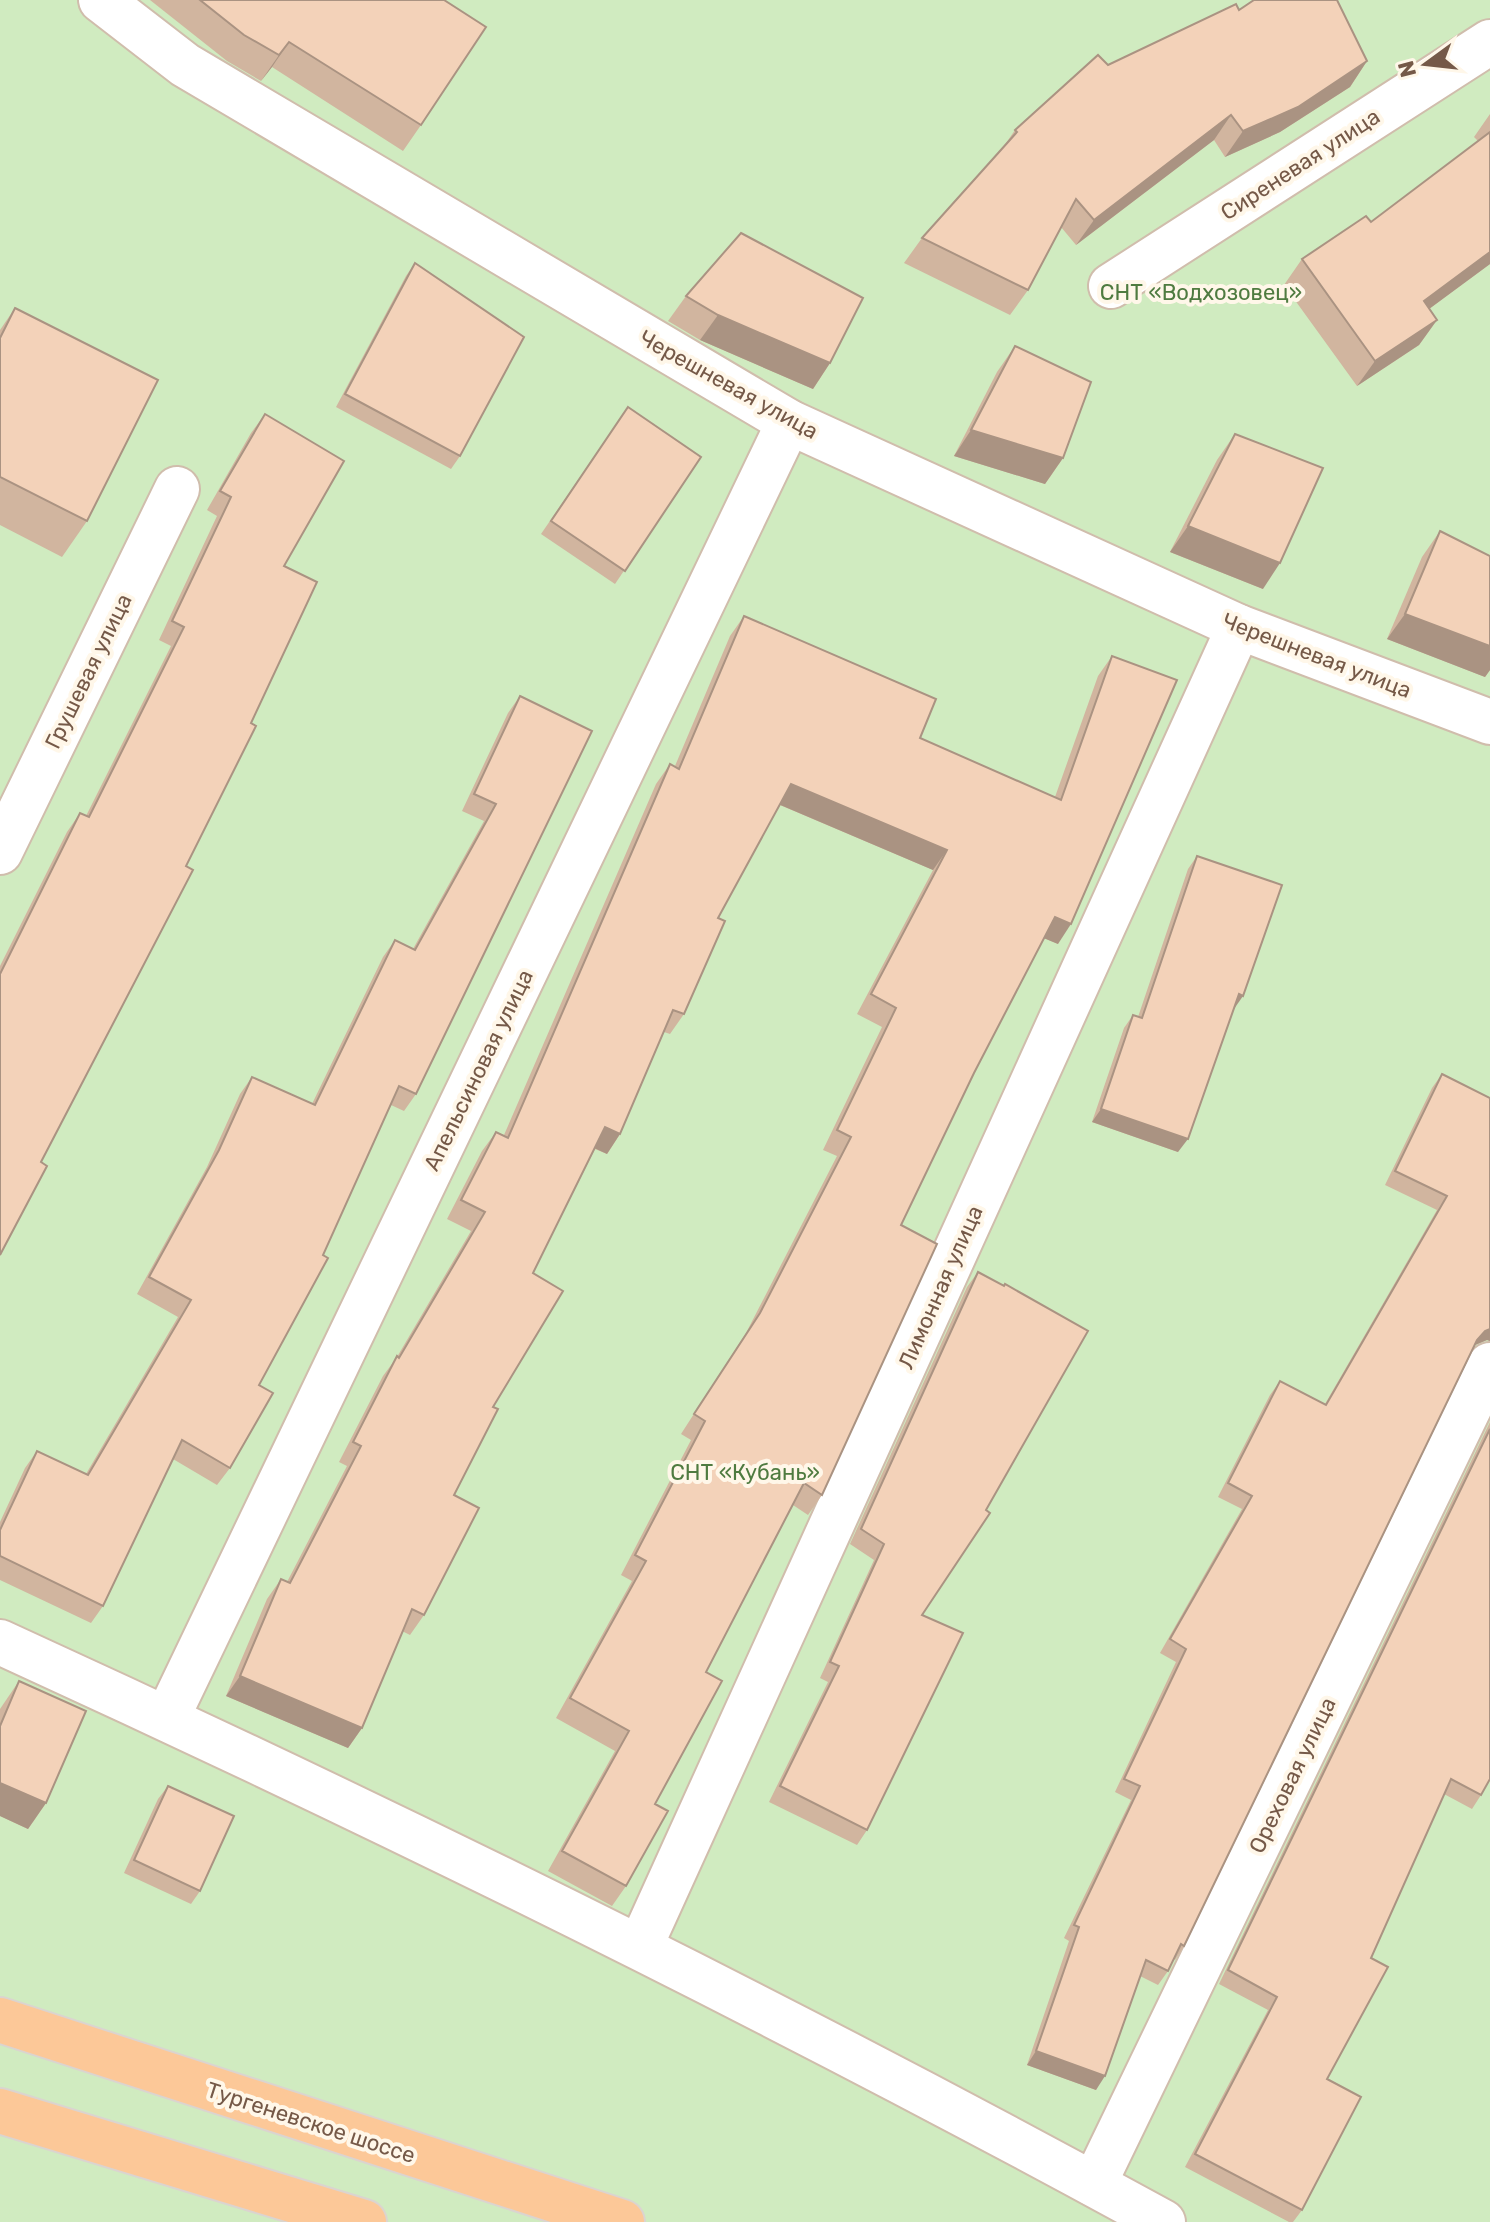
<svg xmlns="http://www.w3.org/2000/svg" width="1490" height="2222" viewBox="0 0 1490 2222" font-family="Rubik,sans-serif">
<style>
.green{fill:#d0ebc0}
.lines{fill:none;stroke-linecap:round;stroke-linejoin:round}
.minor-casing{stroke:#d0bdac;stroke-width:48}
.trunk-casing{stroke:#dbd4cf;stroke-width:48}
.minor{stroke:#fff;stroke-width:44}
.trunk{stroke:#fcc898;stroke-width:44}
.wall{fill:#d1b59f}
.shaded-wall{fill:#aa9382}
.building{fill:#f3d2b9;stroke:#aa9382;stroke-width:2}
.labels{text-anchor:middle;stroke-width:8;stroke-linejoin:round;paint-order:stroke}
.street-label{font-size:22px;fill:#755948;stroke:#fff7e9}
.park-label{font-size:22px;fill:#4f7b40;stroke:#fff7e9}
</style>
<rect width="100%" height="100%" fill="#fdf3e2"/>
<rect class="green" x="0" y="0" width="1490" height="2222"/>
<g class="lines">
<g class="minor-casing">
<g id="minor">
<path d="M101,0L185,65L789,422L1239,627L1490,722"/>
<path d="M1111,286L1490,42"/>
<path d="M0,852L177,489"/>
<path d="M0,1642C394,1822 783,2014 1163,2222"/>
<path d="M167,1718L789,422"/>
<path d="M640,1947L1239,627"/>
<path d="M1094,2184L1490,1365"/>
</g>
</g>
<g class="trunk-casing">
<g id="trunk">
<path d="M0,2020L622,2222"/>
<path d="M0,2111L364,2222"/>
</g>
</g>
<use href="#minor" class="minor"/>
<use href="#trunk" class="trunk"/>
</g>
<g class="wall">
<path d="M150,0H444L421,125L403,151L272,67L261,81L227,61Z"/>
<path d="M1239,10L1367,61L1350,87L1280,132L1225,157L1214,140L1076,245L1061,227L1028,290L1010,315L904,263L922,238L1002,149L1015,130L1108,65Z"/>
<path d="M1490,114V264L1429,309L1437,320L1419,345L1357,386L1284,285L1302,259L1371,222L1478,141L1474,137Z"/>
<path d="M415,263L460,456L451,469L336,407L406,276Z"/>
<path d="M686,296L830,363L813,389L700,340L668,321Z"/>
<path d="M15,308L87,521L62,557L0,525V330Z"/>
<path d="M1015,346L1063,458L1045,484L954,456L997,372Z"/>
<path d="M628,407L701,457L615,584L541,534Z"/>
<path d="M265,414L284,566L251,723L186,866L41,1162L0,1255V966L67,832L80,813L86,816L171,646L159,640L217,516L207,510L251,433Z"/>
<path d="M1235,434L1263,589L1170,552L1217,460Z"/>
<path d="M1440,531L1490,556V670L1485,677L1387,639L1422,557Z"/>
<path d="M744,616L920,738L1055,797L1098,676L1112,656L1058,944L1044,938L974,1073L901,1225L822,1495L808,1515L793,1505L706,1672L655,1804L626,1886L612,1906L548,1871L615,1751L556,1718L632,1581L621,1575L691,1440L681,1434L746,1333L837,1156L823,1150L882,1027L857,1014L933,870L780,805L718,918L684,1014L670,1034L664,1032L620,1134L607,1154L595,1149L533,1273L493,1407L454,1495L424,1615L410,1635L402,1631L362,1728L348,1748L226,1696L267,1599L281,1579L287,1582L347,1466L339,1462L383,1376L397,1357L471,1231L447,1219L482,1151L496,1132L504,1135L656,784L670,764L675,766L730,636Z"/>
<path d="M520,696L592,731L416,1094L404,1111L391,1105L259,1385L230,1468L217,1485L173,1459L103,1606L91,1623L0,1580V1522L25,1468L37,1451L86,1474L178,1317L137,1294L207,1167L240,1094L252,1077L312,1104L383,957L395,940L413,949L484,821L462,811L508,713Z"/>
<path d="M1197,856L1234,1009L1178,1152L1092,1122L1124,1028L1133,1015L1138,1017L1188,869Z"/>
<path d="M1442,1074L1490,1098V1341L1487,1340L1475,1345L1184,1946L1175,1960L1174,1959L1168,1971L1158,1985L1140,1976L1096,2090L1027,2065L1069,1941L1064,1938L1131,1800L1115,1792L1176,1662L1160,1653L1242,1509L1218,1497L1270,1395L1280,1381L1325,1404L1437,1210L1385,1185L1432,1088Z"/>
<path d="M978,1272L922,1615L867,1830L857,1845L769,1802L828,1682L820,1678L874,1560L850,1544L967,1287Z"/>
<path d="M1490,1422V1779L1481,1795L1472,1809L1444,1794L1371,1958L1327,2079L1302,2210L1293,2222H1289L1185,2167L1268,2010L1219,1984Z"/>
<path d="M19,1681L46,1803L28,1829L0,1816V1709Z"/>
<path d="M168,1786L200,1891L191,1904L124,1873L158,1799Z"/>
</g>
<g class="shaded-wall">
<path d="M289,42L272,67L261,81L279,55Z"/>
<path d="M1367,61L1350,87L1280,132L1225,157L1243,131Z"/>
<path d="M1231,115L1214,140L1076,245L1094,220Z"/>
<path d="M1490,252V264L1406,326L1424,301Z"/>
<path d="M718,315L830,363L813,389L700,340Z"/>
<path d="M1437,320L1419,345L1357,386L1375,361Z"/>
<path d="M971,430L1063,458L1045,484L954,456Z"/>
<path d="M1188,526L1280,563L1263,589L1170,552Z"/>
<path d="M1405,614L1490,646V670L1485,677L1387,639Z"/>
<path d="M791,784L947,850L933,870L778,804Z"/>
<path d="M1055,917L1071,924L1058,944L1041,937Z"/>
<path d="M1239,994L1243,996L1234,1009L1229,1008Z"/>
<path d="M1101,1109L1188,1139L1178,1152L1092,1122Z"/>
<path d="M605,1127L620,1134L607,1154L592,1147Z"/>
<path d="M1490,1329V1341L1487,1340L1475,1345L1477,1340L1485,1331Z"/>
<path d="M240,1676L362,1728L348,1748L226,1696Z"/>
<path d="M0,1783L46,1803L28,1829L0,1816Z"/>
<path d="M1036,2051L1105,2076L1096,2090L1027,2065Z"/>
</g>
<g class="building">
<path d="M200,0H444L486,27L421,125L289,42L279,55L244,35Z"/>
<path d="M1254,0H1337L1367,61L1298,107L1243,131L1231,115L1094,220L1076,199L1028,290L922,238L1017,132L1015,130L1098,55L1108,65L1236,4L1239,10Z"/>
<path d="M1490,132V252L1424,301L1437,320L1375,361L1302,259L1366,216L1371,222Z"/>
<path d="M741,233L863,298L830,363L718,315L686,296Z"/>
<path d="M415,263L524,337L460,456L345,394Z"/>
<path d="M15,308L158,380L87,521L0,477V338Z"/>
<path d="M1015,346L1091,382L1063,458L971,430Z"/>
<path d="M628,407L701,457L625,571L551,521Z"/>
<path d="M265,414L344,461L284,566L317,582L251,723L256,726L186,866L193,870L41,1162L47,1166L0,1255V974L80,813L89,817L184,627L172,621L231,497L220,491Z"/>
<path d="M1235,434L1323,468L1280,563L1188,526Z"/>
<path d="M1440,531L1490,556V646L1405,614Z"/>
<path d="M744,616L936,699L920,738L1061,800L1112,656L1177,680L1071,924L1055,917L974,1073L901,1225L937,1244L822,1495L804,1483L706,1672L722,1681L655,1804L668,1811L626,1886L562,1851L629,1731L570,1698L646,1561L635,1555L705,1421L694,1414L760,1313L851,1137L837,1130L896,1008L871,994L947,850L791,784L718,918L725,921L684,1014L673,1010L620,1134L605,1127L533,1273L563,1291L493,1407L498,1409L454,1495L479,1508L424,1615L412,1609L362,1728L240,1676L281,1579L290,1583L361,1446L353,1442L397,1356L399,1358L485,1212L461,1200L496,1132L508,1138L670,764L679,769Z"/>
<path d="M520,696L592,731L416,1094L399,1086L323,1255L328,1258L259,1385L273,1393L230,1468L182,1440L103,1606L0,1556V1530L37,1451L88,1475L191,1300L149,1277L219,1150L252,1077L315,1105L395,940L415,950L496,804L474,794Z"/>
<path d="M1197,856L1282,885L1243,996L1239,994L1188,1139L1101,1109L1133,1015L1142,1018Z"/>
<path d="M1442,1074L1490,1098V1329L1485,1331L1477,1340L1184,1946L1181,1944L1168,1971L1146,1960L1105,2076L1036,2051L1079,1927L1074,1925L1140,1786L1124,1779L1186,1649L1170,1639L1252,1496L1228,1483L1280,1381L1326,1405L1447,1196L1395,1171Z"/>
<path d="M978,1272L1004,1286L1005,1284L1088,1331L986,1510L990,1513L922,1615L963,1633L867,1830L780,1786L839,1666L830,1662L884,1544L861,1529Z"/>
<path d="M1490,1429V1779L1481,1795L1451,1779L1371,1958L1388,1967L1327,2079L1361,2097L1302,2210L1195,2154L1277,1997L1228,1970Z"/>
<path d="M19,1681L86,1711L46,1803L0,1783V1726Z"/>
<path d="M168,1786L234,1816L200,1891L134,1860Z"/>
</g>
<g class="labels">
<g class="street-label">
<text transform="translate(1300 164) rotate(-33)" y="8">Сиреневая улица</text>
<text transform="translate(729 384) rotate(29)" y="8">Черешневая улица</text>
<text transform="translate(1317 655) rotate(21)" y="8">Черешневая улица</text>
<text transform="translate(88 671) rotate(-64)" y="8">Грушевая улица</text>
<text transform="translate(478 1070) rotate(-64)" y="8">Апельсиновая улица</text>
<text transform="translate(940 1287) rotate(-66)" y="8">Лимонная улица</text>
<text transform="translate(1292 1775) rotate(-64)" y="8">Ореховая улица</text>
<text transform="translate(311 2122) rotate(18)" y="8">Тургеневское шоссе</text>
</g>
<g class="park-label">
<text x="1201" y="300">СНТ «Водхозовец»</text>
<text x="745" y="1480">СНТ «Кубань»</text>
</g>
</g>
<g transform="translate(1426 64) rotate(255)" stroke="#fff7e9" stroke-width="6" paint-order="stroke">
<path d="M0-6L14 30L0 20L-14 30Z" fill="#755948"/>
<text y="-12" font-size="22" font-weight="bold" text-anchor="middle" fill="#755948">N</text>
</g>
</svg>
